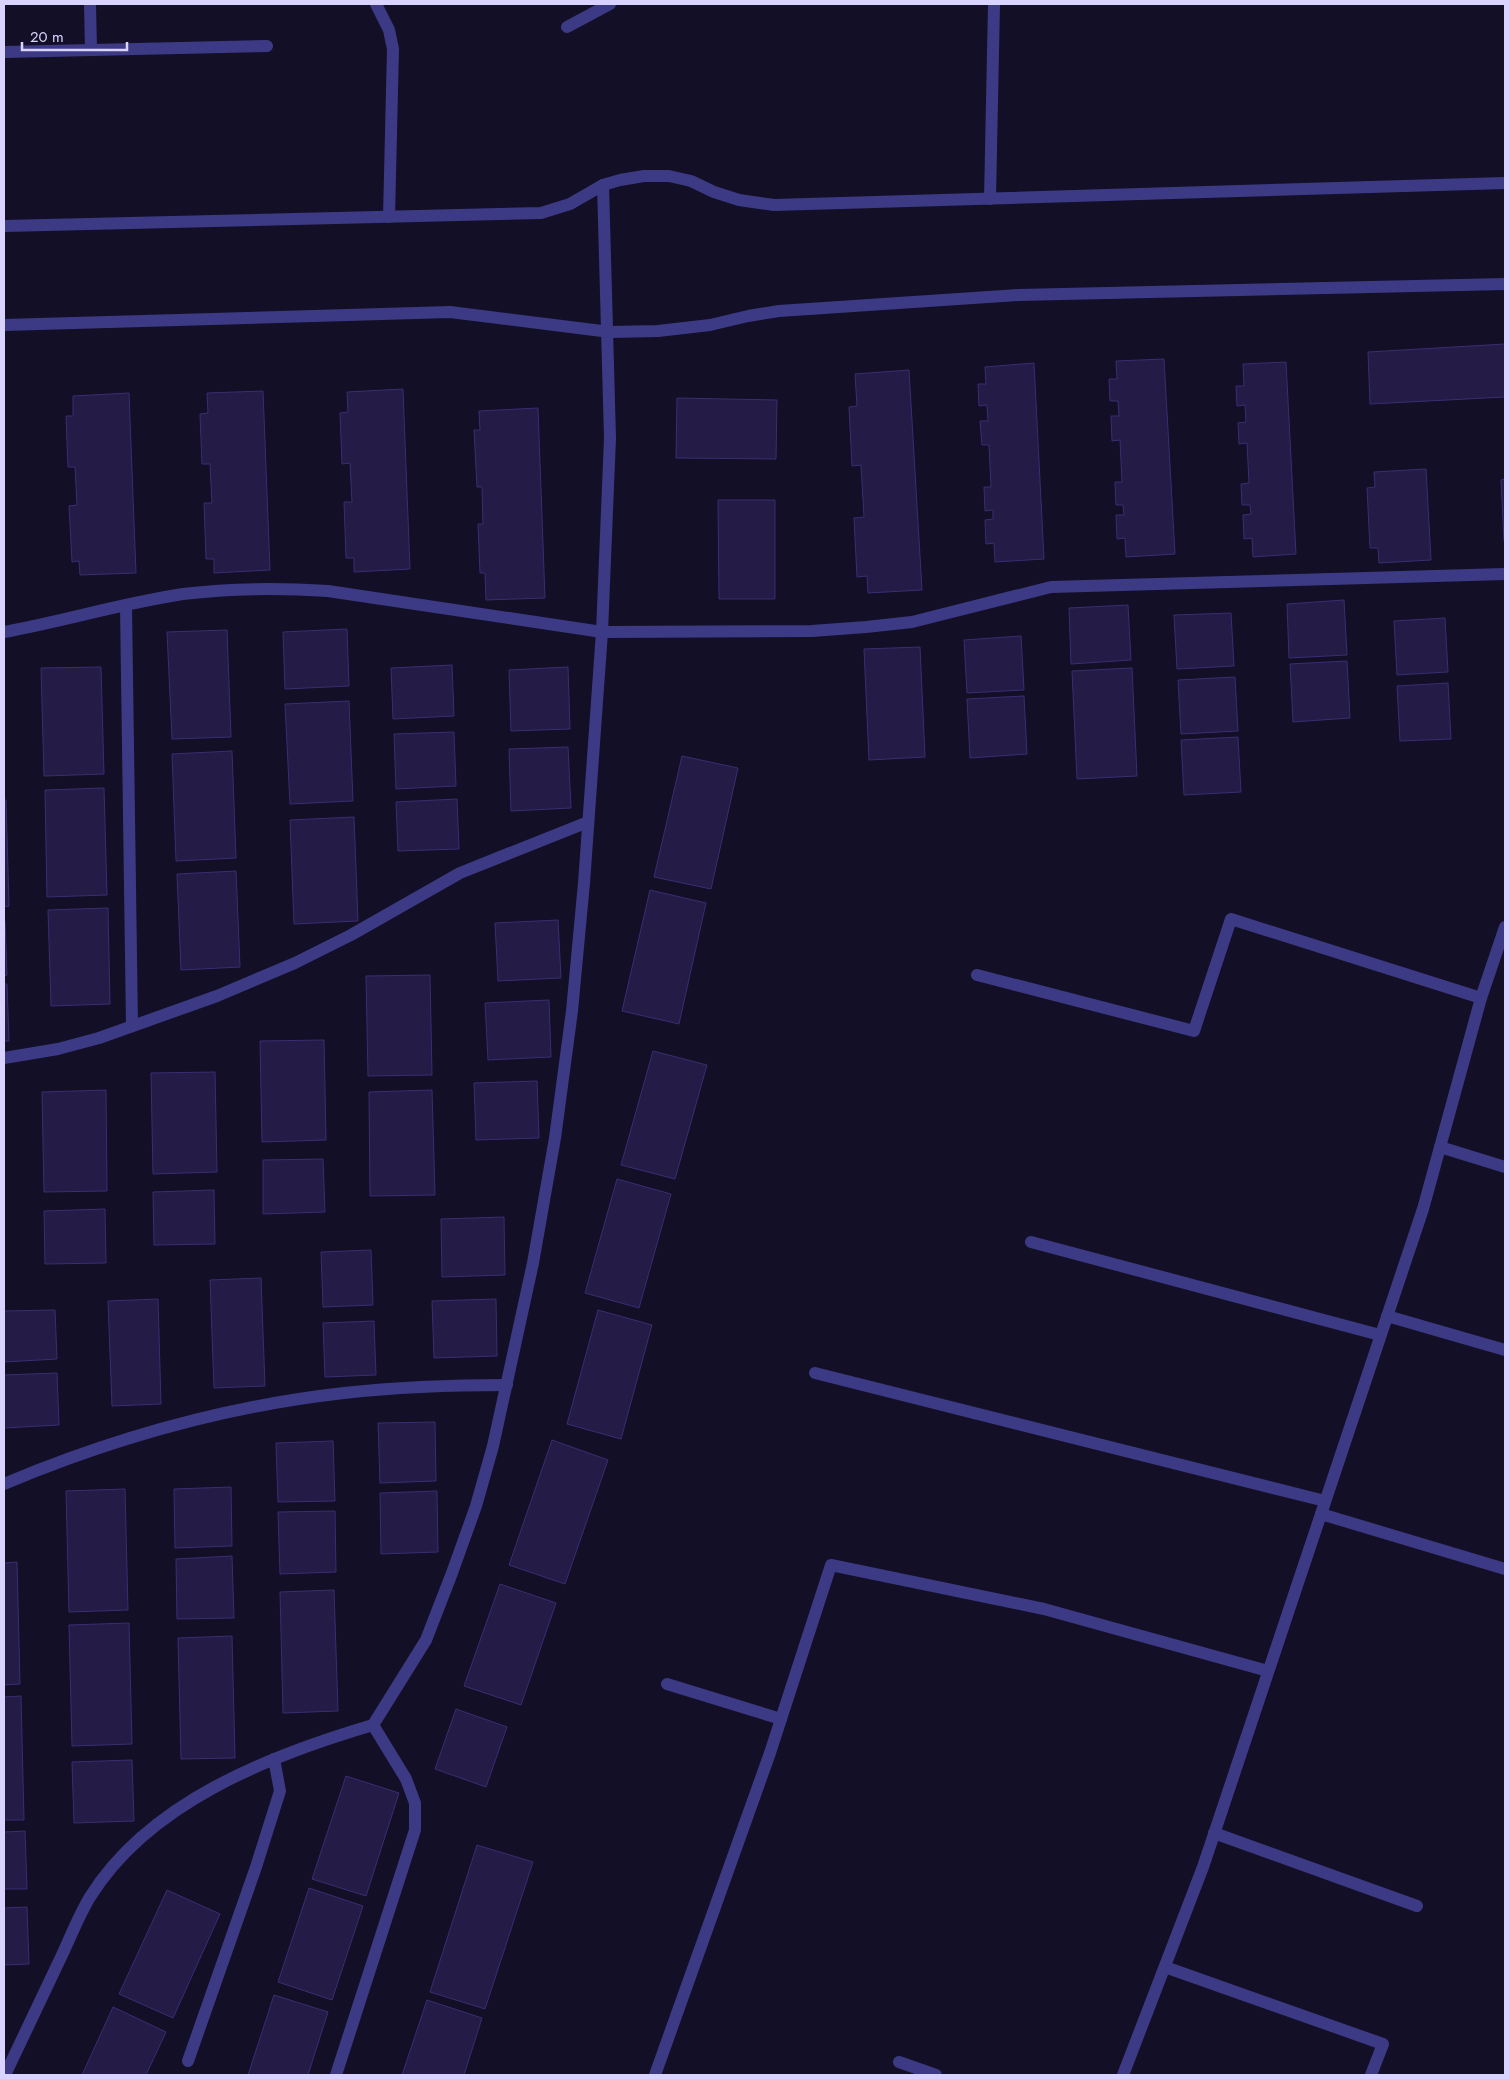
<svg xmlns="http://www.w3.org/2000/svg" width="1509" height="2079" viewBox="0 0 1509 2079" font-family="Jost,sans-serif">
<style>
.building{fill:#241b47;stroke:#3b2d73}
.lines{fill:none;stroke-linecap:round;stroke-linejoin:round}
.minor{stroke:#3d3a85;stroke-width:12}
</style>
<rect width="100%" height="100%" fill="#130f26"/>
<g class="building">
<path d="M1505,344V397L1370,404L1368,352Z"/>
<path d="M1164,359L1175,554L1126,557L1125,538L1117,539L1116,515H1124L1123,505H1116L1115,482H1122L1120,440L1112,441L1111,416H1119L1118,401H1110L1109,379H1117L1116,361Z"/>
<path d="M1286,362L1296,554L1253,557L1252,538L1244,539L1243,515L1251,514L1250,505H1242L1241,484L1249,483L1247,443L1239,444L1238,423L1246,422L1245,405L1237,406L1236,386H1244L1243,364Z"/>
<path d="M1034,363L1044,559L995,562L994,543L986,544L985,520L993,519V510L985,511L984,487H991L989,445H982L980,421H988L987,405L979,406L978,384H986L985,367Z"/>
<path d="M909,370L922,590L868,593L867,576L857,577L854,518L864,517L861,465L852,466L849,407L857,406L855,374Z"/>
<path d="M403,389L410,569L354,572V558H346L344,502H352L350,463L342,464L340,413L348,412L347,392Z"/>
<path d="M263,391L270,570L214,573V559H206L204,503H212L210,464H202L200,414L208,413L207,393Z"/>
<path d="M129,393L136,573L80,575L79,561L72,562L69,506L77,505L75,467H68L66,416H73V396Z"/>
<path d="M677,398L777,400L776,459L676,458Z"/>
<path d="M538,408L545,598L486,600L485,573H480L478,524H483L482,487H477L474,430H480L479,411Z"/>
<path d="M1426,469L1431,560L1379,563L1378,548H1370L1367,488L1375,487L1374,472Z"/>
<path d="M1505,479V541H1504L1501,480Z"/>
<path d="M718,500H775V599H719Z"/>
<path d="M1344,600L1347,655L1289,658L1287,604Z"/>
<path d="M1128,605L1131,660L1071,664L1069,608Z"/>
<path d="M1231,613L1234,666L1177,669L1174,615Z"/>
<path d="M1445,618L1448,672L1397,675L1394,621Z"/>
<path d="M347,629L349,686L285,689L283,632Z"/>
<path d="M227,630L231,737L172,739L167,632Z"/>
<path d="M1021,636L1024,690L967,693L964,640Z"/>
<path d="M920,647L925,757L869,760L864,649Z"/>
<path d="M1347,661L1350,718L1293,722L1290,664Z"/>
<path d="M452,665L454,716L393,719L391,668Z"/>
<path d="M101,667L104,774L44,776L41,668Z"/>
<path d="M568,667L570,729L511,731L509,670Z"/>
<path d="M1132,668L1137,776L1077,779L1072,671Z"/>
<path d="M1235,677L1238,731L1181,734L1178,680Z"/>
<path d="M1448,683L1451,739L1400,741L1397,686Z"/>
<path d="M1024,696L1027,754L970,758L967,699Z"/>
<path d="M349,701L353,801L290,804L285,704Z"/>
<path d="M454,732L456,786L396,789L394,734Z"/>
<path d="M1238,737L1241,792L1184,795L1181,740Z"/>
<path d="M568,747L571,808L511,811L509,749Z"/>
<path d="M232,751L236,858L176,861L172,754Z"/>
<path d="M682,756L738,768L711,889L654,877Z"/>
<path d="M104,788L107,895L47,897L45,790Z"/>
<path d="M457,799L459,849L398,851L396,802Z"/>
<path d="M4,800H6L9,906L4,907Z"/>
<path d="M354,817L358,921L294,924L290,820Z"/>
<path d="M236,871L240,967L181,970L177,874Z"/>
<path d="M650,890L706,903L679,1024L622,1011Z"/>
<path d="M108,908L110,1004L51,1006L48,910Z"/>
<path d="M558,920L561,978L498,981L495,923Z"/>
<path d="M4,921H5L7,975L4,976Z"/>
<path d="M430,975L432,1075L368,1076L366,976Z"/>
<path d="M4,984H7L9,1041H4Z"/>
<path d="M549,1000L551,1057L488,1060L485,1003Z"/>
<path d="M324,1040L326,1140L262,1142L260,1041Z"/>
<path d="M653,1051L707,1065L675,1179L621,1165Z"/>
<path d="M215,1072L217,1172L153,1174L151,1073Z"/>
<path d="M537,1081L539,1138L476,1140L474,1083Z"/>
<path d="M106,1090L107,1191L44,1192L42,1092Z"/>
<path d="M432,1090L435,1195L370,1196L369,1092Z"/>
<path d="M323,1159L325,1212L263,1214V1160Z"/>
<path d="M617,1179L671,1194L639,1308L585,1293Z"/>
<path d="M214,1190L215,1244L154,1245L153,1192Z"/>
<path d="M105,1209L106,1263L45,1264L44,1211Z"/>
<path d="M504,1217L505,1275L442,1277L441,1219Z"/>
<path d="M371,1250L373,1305L323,1307L321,1252Z"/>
<path d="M261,1278L265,1386L214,1388L210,1280Z"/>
<path d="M158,1299L161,1404L112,1406L108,1301Z"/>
<path d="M496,1299L497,1356L434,1358L432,1301Z"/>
<path d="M55,1310L57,1359L4,1362V1311Z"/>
<path d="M598,1310L652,1325L621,1439L567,1424Z"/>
<path d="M374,1321L376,1375L325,1377L323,1323Z"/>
<path d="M57,1373L59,1425L4,1428V1375Z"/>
<path d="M435,1422L436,1481L380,1483L378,1423Z"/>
<path d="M552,1440L608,1460L565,1584L509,1565Z"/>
<path d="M333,1441L335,1501L278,1502L276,1443Z"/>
<path d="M231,1487L232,1546L175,1548L174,1489Z"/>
<path d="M125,1489L128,1610L69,1612L66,1491Z"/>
<path d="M437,1491L438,1552L381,1554L380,1493Z"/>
<path d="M335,1511L336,1572L280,1574L278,1512Z"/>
<path d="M232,1556L234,1618L177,1619L176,1559Z"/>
<path d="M17,1562L20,1684L4,1685V1563Z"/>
<path d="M500,1584L556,1603L521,1705L464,1686Z"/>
<path d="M334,1590L338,1711L283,1713L280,1592Z"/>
<path d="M129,1623L132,1744L72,1746L69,1625Z"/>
<path d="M232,1636L235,1758L181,1759L178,1638Z"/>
<path d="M21,1696L24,1820H4V1697Z"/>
<path d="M456,1709L507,1727L486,1787L435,1769Z"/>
<path d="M132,1760L134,1821L74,1823L72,1762Z"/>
<path d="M346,1776L399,1793L366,1896L312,1879Z"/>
<path d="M25,1831L27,1889H4V1832Z"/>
<path d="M477,1845L533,1862L485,2009L430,1992Z"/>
<path d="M309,1888L363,1906L332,2000L278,1982Z"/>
<path d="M167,1890L220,1914L173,2018L119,1994Z"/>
<path d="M27,1907L29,1964L4,1965V1908Z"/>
<path d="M274,1995L328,2012L308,2075H248Z"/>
<path d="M427,2000L482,2018L464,2075H402Z"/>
<path d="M113,2007L166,2032L146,2075H82Z"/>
</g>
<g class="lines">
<g class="minor">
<path d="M90,4L91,50"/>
<path d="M376,4L389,30L393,49L389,217"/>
<path d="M567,27L610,4"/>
<path d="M4,52L267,46"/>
<path d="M990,199L994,4"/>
<path d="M4,226L541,213L570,204L603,185L620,180L644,176H669L691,181L714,192L739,200L774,205L1505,183"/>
<path d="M4,325L450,312L610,332L658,331L710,325L748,316L779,311L1019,295L1505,284"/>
<path d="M126,606L132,1026"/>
<path d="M4,632C64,621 123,603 183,594C232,588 280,588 328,591L602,632L812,631L866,627L912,622L1051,587L1505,574"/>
<path d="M977,975L1194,1031L1231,919L1481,998"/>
<path d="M4,1058L58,1049L99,1038L217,996L295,963L351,935L460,873L588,822"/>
<path d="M1440,1147L1505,1167"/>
<path d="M1031,1242L1380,1335"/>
<path d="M1387,1316L1505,1350"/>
<path d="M815,1373L1325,1501"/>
<path d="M4,1484C111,1439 228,1406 344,1393C398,1387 452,1385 507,1385"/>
<path d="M1321,1514L1505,1569"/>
<path d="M667,1684L781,1719"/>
<path d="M1214,1833L1417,1906"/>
<path d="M1165,1967L1383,2044L1371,2075"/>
<path d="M188,2061L256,1867L280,1791L274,1759"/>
<path d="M899,2062L936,2075"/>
<path d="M5,2075C24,2035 43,1995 62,1955C71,1936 79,1915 90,1897C149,1802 271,1755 373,1725L426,1640L452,1573L476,1506L493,1446L533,1263L555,1138L572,1011L584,883L602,632L610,438L603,185"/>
<path d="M336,2075L415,1830V1803L406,1779L373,1725"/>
<path d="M655,2075L770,1753L831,1565L1044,1609L1268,1671"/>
<path d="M1123,2075L1203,1867L1423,1209L1481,998L1505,927"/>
</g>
</g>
<rect width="1509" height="2079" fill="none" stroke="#d9d4ff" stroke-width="10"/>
<path d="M22 42v8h105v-8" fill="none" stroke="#d9d4ff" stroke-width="2.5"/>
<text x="30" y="42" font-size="15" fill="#d9d4ff" stroke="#130f26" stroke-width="4" paint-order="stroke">20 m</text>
</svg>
